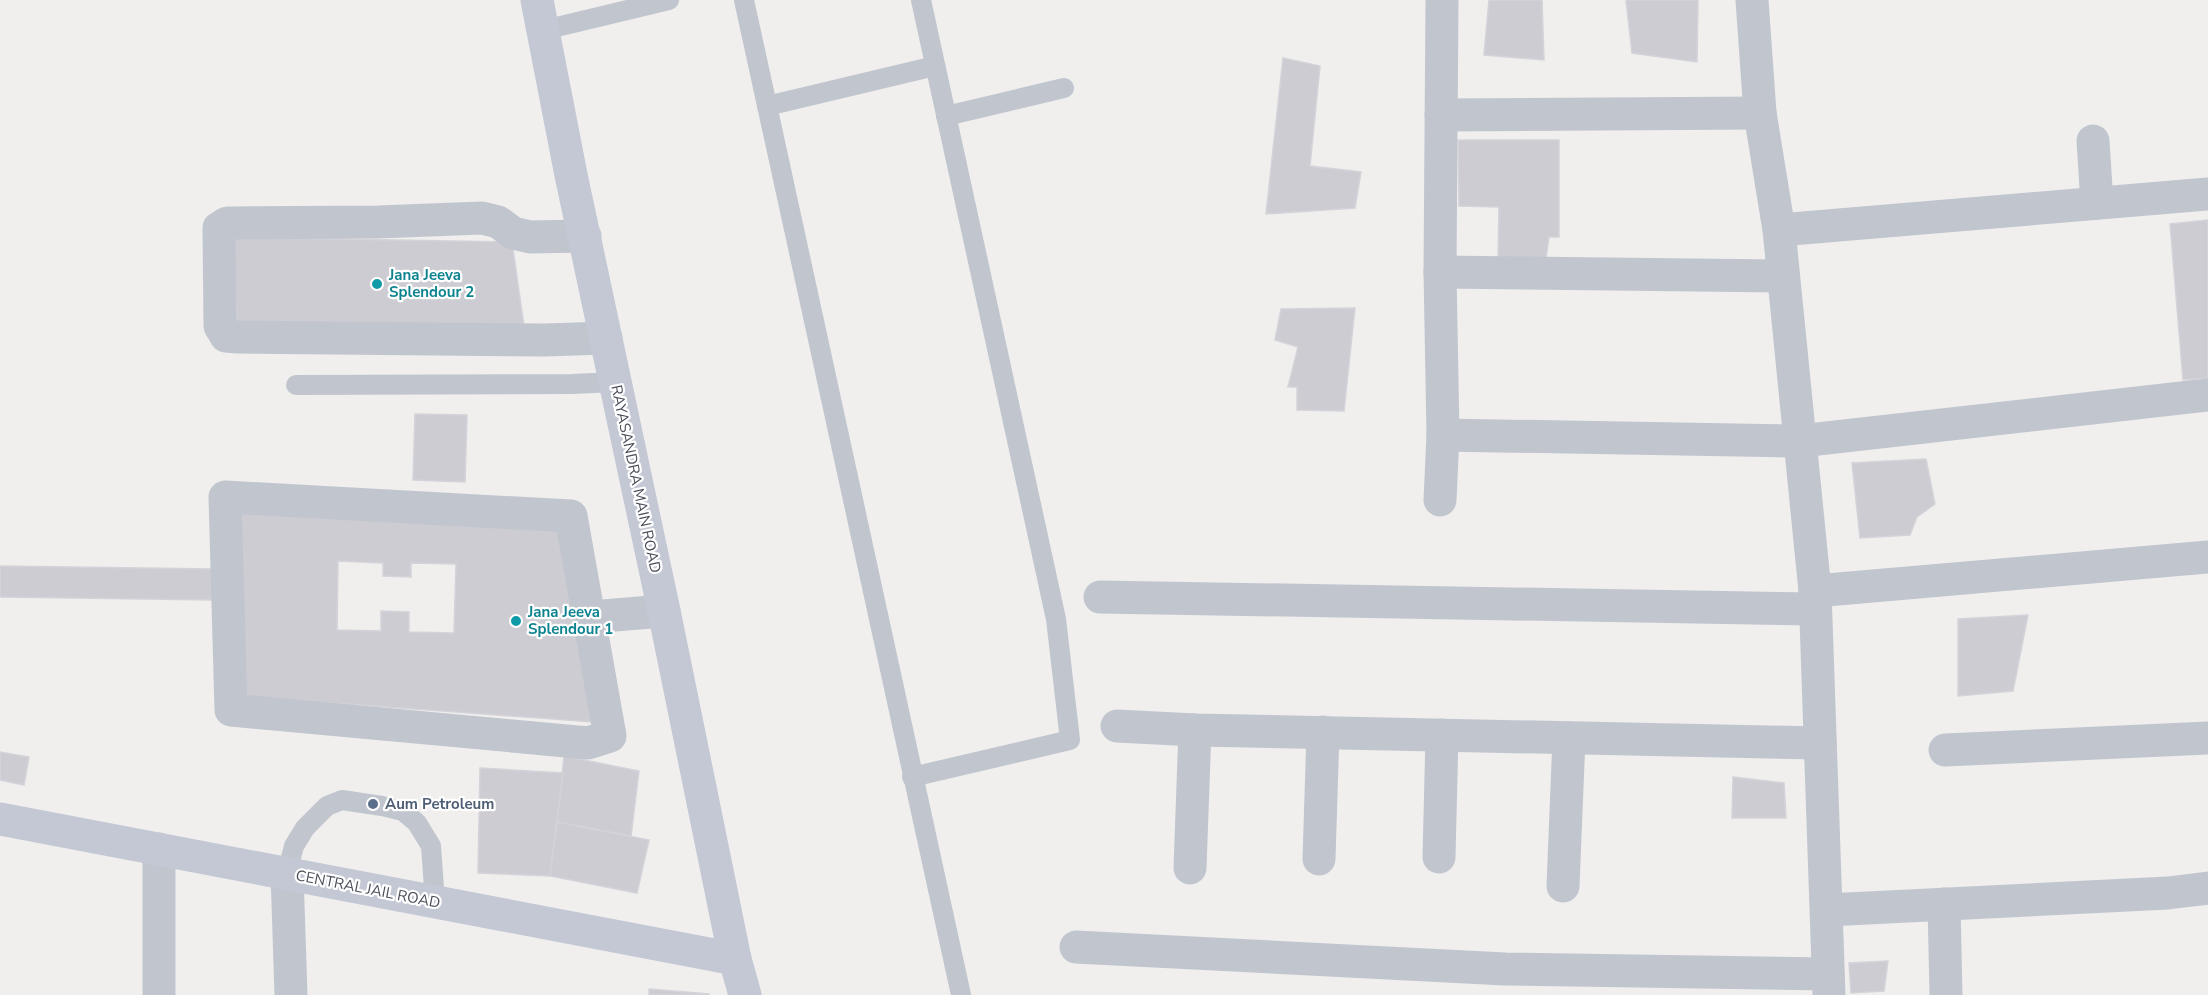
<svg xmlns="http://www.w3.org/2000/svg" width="2208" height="995" viewBox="0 0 2208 995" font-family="'Nunito Sans',sans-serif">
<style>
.building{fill:#ccccd2;stroke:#d3d3d9;stroke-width:1.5;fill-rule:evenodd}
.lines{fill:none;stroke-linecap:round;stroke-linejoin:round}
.lane{stroke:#c1c6ce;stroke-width:20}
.street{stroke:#c1c6ce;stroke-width:33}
.secondary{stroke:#c3c8d4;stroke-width:33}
.culture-dot{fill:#0f9aa8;stroke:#fff;stroke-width:2}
.service-dot{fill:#5c6f8a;stroke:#fff;stroke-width:2}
.labels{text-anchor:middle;stroke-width:4.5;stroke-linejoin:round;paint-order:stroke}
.culture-label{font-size:15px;font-weight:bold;fill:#0d838f;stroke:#fff;text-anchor:start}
.street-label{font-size:15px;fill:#494e59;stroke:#fff}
.service-label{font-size:15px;font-weight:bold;fill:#4e5e75;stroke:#fff;text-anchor:start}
</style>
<rect width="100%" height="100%" fill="#f0efee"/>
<g class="building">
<path d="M1489,0H1542L1544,60L1484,55Z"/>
<path d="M1626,0H1698L1697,62L1632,53Z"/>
<path d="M1283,58L1320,66L1310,166L1361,172L1355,208L1266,214Z"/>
<path d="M1458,140H1559V237H1549L1546,258L1498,262L1499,207L1459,206Z"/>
<path d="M2208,220V378L2183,380L2170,224Z"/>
<path d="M233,237L512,242L524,326L237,325Z"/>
<path d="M1355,308L1344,411L1297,410V387H1288L1298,347L1275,340L1281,309Z"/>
<path d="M415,414L467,415L465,482L413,480Z"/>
<path d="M1926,459L1935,504L1917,517L1910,535L1860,538L1852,463Z"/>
<path d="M232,504L562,520L593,722L238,696ZM338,561L383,563V576L411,577V563L456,564L454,633L409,632V612L381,611V631L337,630Z"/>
<path d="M0,566L215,569L214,600L0,597Z"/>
<path d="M2028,615L2013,691L1958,696V619Z"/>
<path d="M0,752L29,757L24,785L0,780Z"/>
<path d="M564,756L639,771L631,836L557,822Z"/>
<path d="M480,768L563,773L550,876L478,873Z"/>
<path d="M1733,777L1784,783L1786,818H1732Z"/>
<path d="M557,822L649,840L637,893L550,876Z"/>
<path d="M1888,961L1884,991L1851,993L1849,963Z"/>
<path d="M649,989L709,994V995H649Z"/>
</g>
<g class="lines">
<g class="lane">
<path d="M744,0L961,995"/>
<path d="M544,30L669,0"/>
<path d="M767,106L935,66"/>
<path d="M946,116L1064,88"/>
<path d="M296,385L572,384L615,382"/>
<path d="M912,777L1070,740L1056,619L921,0"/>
<path d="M287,873L294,846L305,828L327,806L342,800L382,806L403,811L417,823L431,846L435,902"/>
</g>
<g class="street">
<path d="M1752,0L1760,113L1779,230L1815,591L1829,995"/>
<path d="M1441,115L1760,113"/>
<path d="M2093,141L2097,203"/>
<path d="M1779,230L2208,194"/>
<path d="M585,236L530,237L513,233L498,222L482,218L378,222L227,223L219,228L220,326L226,336L237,337L545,340L606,338"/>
<path d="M1440,272L1783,276"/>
<path d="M1443,435L1800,441L2208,395"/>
<path d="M225,497L571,516L610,736L588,743L231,710Z"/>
<path d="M1440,500L1443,435L1440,272L1442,0"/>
<path d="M1815,591L2208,557"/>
<path d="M1100,597L1815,609"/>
<path d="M590,617L664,611"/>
<path d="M1117,726L1195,730L1820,743"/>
<path d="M1945,750L2208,738"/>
<path d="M159,849V995"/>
<path d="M1439,857L1442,735"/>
<path d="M1319,859L1323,732"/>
<path d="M1190,868L1195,730"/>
<path d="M287,873L291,995"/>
<path d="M1563,886L1569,738"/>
<path d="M1944,904L1946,995"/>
<path d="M1827,910L2168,893L2208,888"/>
<path d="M1076,947L1505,969L1828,974"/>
</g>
<g class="secondary">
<path d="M537,0L571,175L664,611L735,959L745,995"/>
<path d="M0,819L735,959"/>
</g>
</g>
<g class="culture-dot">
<circle cx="377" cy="284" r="6"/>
<circle cx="516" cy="621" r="6"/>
</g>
<circle class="service-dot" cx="373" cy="804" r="6"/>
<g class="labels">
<g class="culture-label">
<text x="389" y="280">Jana Jeeva<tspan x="389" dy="17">Splendour 2</tspan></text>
<text x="528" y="617">Jana Jeeva<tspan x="528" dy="17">Splendour 1</tspan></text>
</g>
<g class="street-label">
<text transform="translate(636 479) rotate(78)" y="5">RAYASANDRA MAIN ROAD</text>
<text transform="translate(368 889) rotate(11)" y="5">CENTRAL JAIL ROAD</text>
</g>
<g class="service-label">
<text x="385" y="809">Aum Petroleum</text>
</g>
</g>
</svg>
